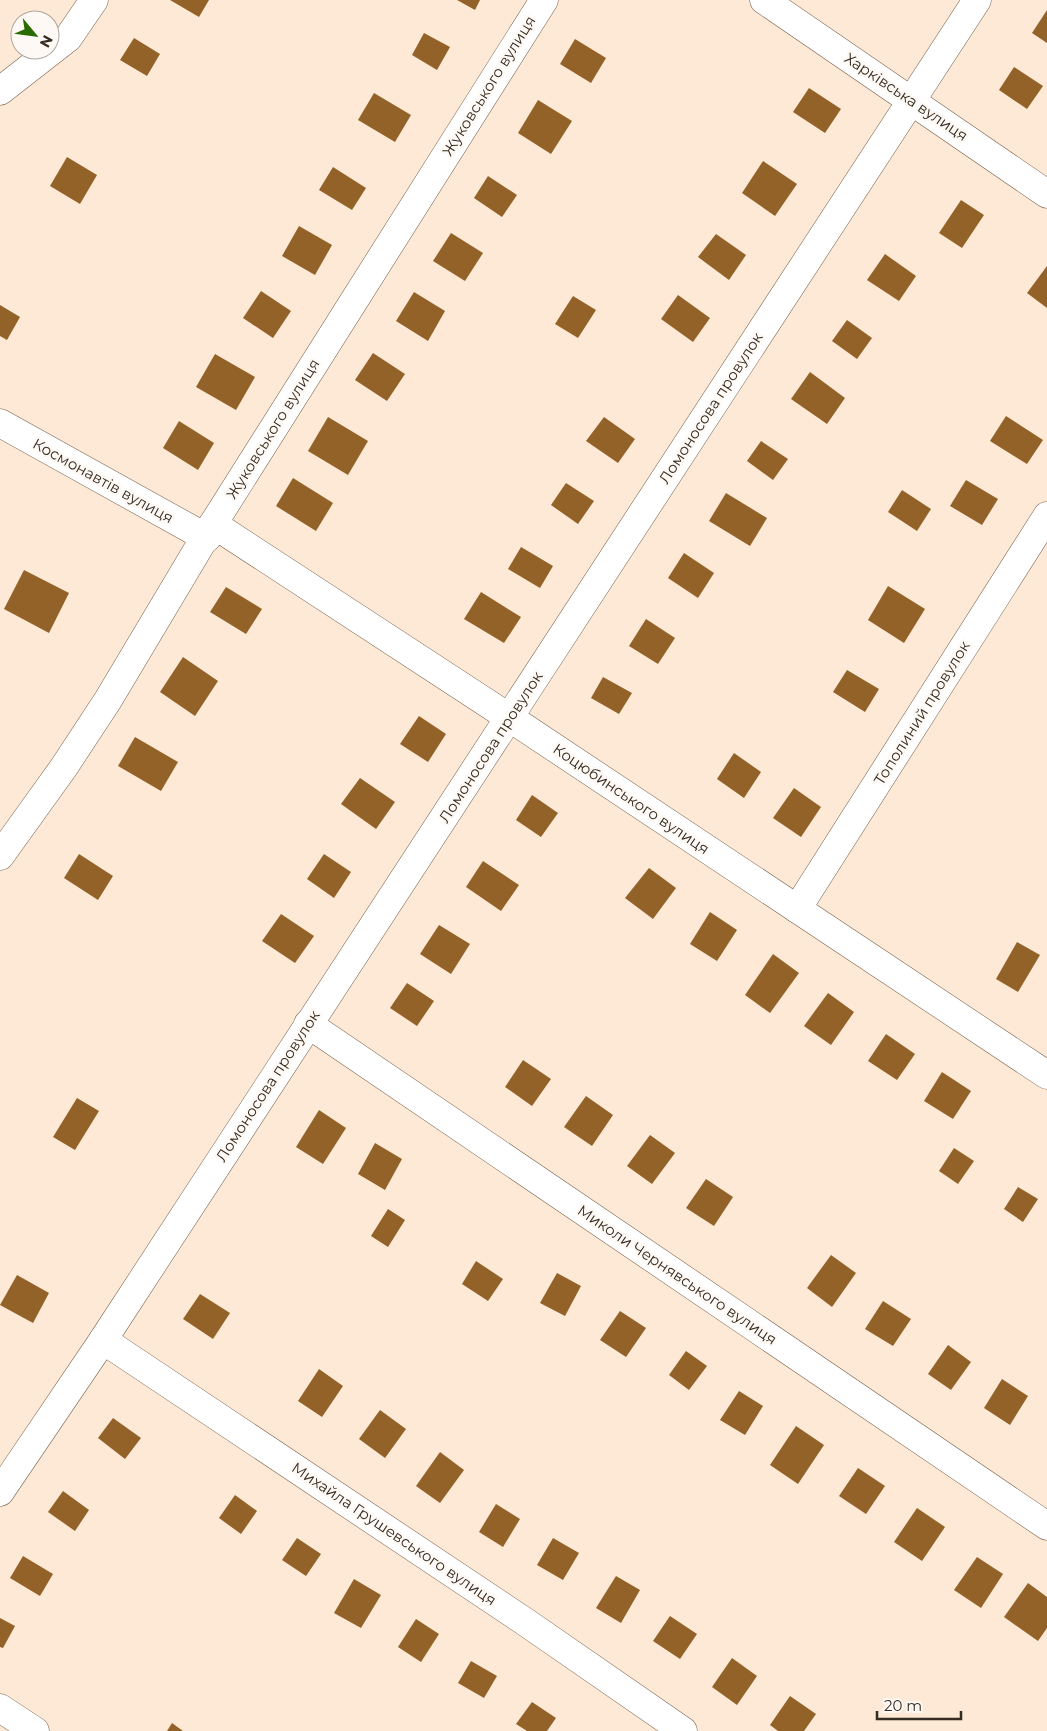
<svg xmlns="http://www.w3.org/2000/svg" width="1047" height="1731" viewBox="0 0 1047 1731" font-family="Montserrat,sans-serif">
<style>
.building{fill:#936228}
.lines{fill:none;stroke-linecap:round;stroke-linejoin:round}
.minor-casing{stroke:#76614c;stroke-width:29}
.minor{stroke:#fff;stroke-width:28}
.labels{text-anchor:middle;stroke-width:5;stroke-linejoin:round;paint-order:stroke}
.street-label{font-size:15px;fill:#352c22;stroke:#fef9f4}
</style>
<rect width="100%" height="100%" fill="#fde9d6"/>
<g class="building">
<path d="M170,0H209L199,17Z"/>
<path d="M457,0H480L475,10Z"/>
<path d="M1047,10V43L1032,33Z"/>
<path d="M424,33L450,47L437,70L412,55Z"/>
<path d="M134,38L160,54L147,76L120,60Z"/>
<path d="M575,39L606,58L591,83L560,64Z"/>
<path d="M1014,67L1043,86L1027,109L999,90Z"/>
<path d="M809,88L841,109L825,133L793,112Z"/>
<path d="M374,93L411,115L395,142L358,120Z"/>
<path d="M538,100L572,121L551,154L518,133Z"/>
<path d="M67,157L97,175L80,204L50,186Z"/>
<path d="M763,161L797,184L775,216L742,193Z"/>
<path d="M333,167L366,188L352,210L319,190Z"/>
<path d="M488,176L517,195L502,217L474,198Z"/>
<path d="M961,200L984,215L962,248L939,233Z"/>
<path d="M299,226L332,245L315,275L282,256Z"/>
<path d="M451,233L483,253L465,281L433,261Z"/>
<path d="M716,234L746,255L729,280L698,257Z"/>
<path d="M885,254L916,276L899,301L867,280Z"/>
<path d="M1047,266V308L1027,293Z"/>
<path d="M261,291L291,311L273,338L243,318Z"/>
<path d="M414,292L445,311L428,341L396,321Z"/>
<path d="M678,295L710,318L693,342L661,319Z"/>
<path d="M573,296L596,310L578,338L555,324Z"/>
<path d="M0,305L20,317L7,340L0,336Z"/>
<path d="M847,320L872,338L857,359L832,341Z"/>
<path d="M373,353L405,374L387,401L355,380Z"/>
<path d="M215,354L255,377L236,410L196,387Z"/>
<path d="M810,372L845,398L827,424L791,399Z"/>
<path d="M1006,416L1043,440L1027,464L990,441Z"/>
<path d="M328,417L368,441L348,475L308,451Z"/>
<path d="M604,417L635,439L618,463L586,441Z"/>
<path d="M179,421L214,443L198,470L163,448Z"/>
<path d="M761,441L788,459L773,480L747,461Z"/>
<path d="M293,478L333,503L316,531L276,506Z"/>
<path d="M966,480L998,499L982,525L950,506Z"/>
<path d="M566,483L594,501L578,524L551,505Z"/>
<path d="M902,490L931,509L917,531L888,512Z"/>
<path d="M726,493L767,518L750,546L709,521Z"/>
<path d="M521,547L553,566L540,588L508,569Z"/>
<path d="M684,553L714,573L698,598L668,578Z"/>
<path d="M24,570L69,593L49,633L4,609Z"/>
<path d="M888,586L925,609L904,643L868,620Z"/>
<path d="M226,587L262,609L246,634L210,612Z"/>
<path d="M481,592L521,617L504,643L464,619Z"/>
<path d="M646,619L675,638L658,664L629,646Z"/>
<path d="M183,657L218,681L195,716L160,692Z"/>
<path d="M847,670L879,689L865,712L833,692Z"/>
<path d="M603,677L632,693L619,714L591,698Z"/>
<path d="M419,716L446,734L428,762L400,744Z"/>
<path d="M135,737L178,762L161,791L118,766Z"/>
<path d="M734,753L761,772L744,798L717,779Z"/>
<path d="M360,778L395,802L376,829L341,804Z"/>
<path d="M794,788L821,807L801,837L773,818Z"/>
<path d="M532,795L558,813L541,837L516,820Z"/>
<path d="M79,854L113,876L98,900L64,878Z"/>
<path d="M324,854L351,872L334,898L307,879Z"/>
<path d="M483,861L519,885L501,911L466,887Z"/>
<path d="M649,868L676,888L653,919L625,898Z"/>
<path d="M710,912L737,930L717,961L690,944Z"/>
<path d="M281,914L314,936L295,963L262,941Z"/>
<path d="M439,925L470,944L451,974L420,954Z"/>
<path d="M1017,942L1040,955L1018,992L996,979Z"/>
<path d="M773,954L799,973L770,1013L745,995Z"/>
<path d="M407,983L434,1001L417,1026L390,1008Z"/>
<path d="M828,993L854,1012L831,1045L804,1026Z"/>
<path d="M886,1034L915,1054L897,1080L868,1061Z"/>
<path d="M523,1060L551,1079L532,1106L505,1087Z"/>
<path d="M942,1072L971,1091L953,1119L924,1101Z"/>
<path d="M586,1096L613,1115L592,1146L564,1127Z"/>
<path d="M77,1098L99,1111L75,1150L53,1137Z"/>
<path d="M319,1110L346,1128L323,1164L296,1147Z"/>
<path d="M650,1135L675,1153L652,1184L627,1166Z"/>
<path d="M375,1143L402,1159L385,1190L358,1174Z"/>
<path d="M954,1148L974,1161L958,1184L939,1171Z"/>
<path d="M706,1179L733,1197L714,1226L686,1208Z"/>
<path d="M1018,1187L1038,1199L1023,1222L1004,1209Z"/>
<path d="M388,1209L405,1220L388,1247L371,1236Z"/>
<path d="M831,1255L856,1273L832,1307L807,1288Z"/>
<path d="M476,1261L503,1279L488,1301L462,1284Z"/>
<path d="M557,1273L581,1286L565,1316L540,1303Z"/>
<path d="M17,1275L49,1293L33,1323L0,1305Z"/>
<path d="M200,1294L230,1313L213,1339L183,1319Z"/>
<path d="M883,1301L911,1319L893,1346L865,1329Z"/>
<path d="M620,1311L646,1328L626,1357L600,1340Z"/>
<path d="M948,1345L971,1362L951,1390L928,1374Z"/>
<path d="M686,1351L707,1366L689,1390L669,1375Z"/>
<path d="M319,1369L343,1386L322,1417L298,1401Z"/>
<path d="M1002,1379L1028,1396L1010,1425L984,1408Z"/>
<path d="M739,1391L763,1406L745,1435L720,1420Z"/>
<path d="M380,1410L406,1429L385,1458L359,1439Z"/>
<path d="M113,1418L141,1438L125,1459L98,1438Z"/>
<path d="M796,1426L824,1445L798,1484L770,1465Z"/>
<path d="M440,1452L464,1470L440,1503L416,1486Z"/>
<path d="M858,1468L885,1486L866,1514L839,1496Z"/>
<path d="M63,1491L89,1510L75,1531L48,1512Z"/>
<path d="M235,1495L257,1511L241,1534L219,1518Z"/>
<path d="M496,1504L520,1519L503,1547L479,1532Z"/>
<path d="M917,1508L945,1527L922,1561L894,1542Z"/>
<path d="M297,1538L321,1554L306,1576L282,1560Z"/>
<path d="M553,1538L579,1553L563,1580L537,1565Z"/>
<path d="M23,1556L53,1574L40,1596L10,1578Z"/>
<path d="M977,1557L1003,1574L981,1608L954,1590Z"/>
<path d="M616,1576L640,1590L621,1623L596,1608Z"/>
<path d="M354,1579L381,1595L361,1628L334,1613Z"/>
<path d="M1028,1583L1047,1597V1628L1038,1641L1004,1617Z"/>
<path d="M670,1616L697,1634L680,1659L653,1641Z"/>
<path d="M0,1618L15,1626L3,1648L0,1647Z"/>
<path d="M416,1619L439,1634L421,1662L398,1647Z"/>
<path d="M732,1658L757,1676L737,1705L712,1687Z"/>
<path d="M471,1661L497,1676L484,1698L458,1683Z"/>
<path d="M790,1696L816,1714L804,1731H778L770,1725Z"/>
<path d="M532,1702L556,1718L547,1731H527L516,1724Z"/>
<path d="M172,1723L183,1731H167Z"/>
</g>
<g class="lines">
<g class="minor-casing">
<g id="minor">
<path d="M764,0L1047,194"/>
<path d="M0,91L68,38L94,0"/>
<path d="M0,423L207,538"/>
<path d="M213,524L510,718L1047,1075"/>
<path d="M0,856L64,767L108,700L213,524L544,0"/>
<path d="M797,909L1047,516"/>
<path d="M308,1024L1047,1526"/>
<path d="M103,1340L524,1621L683,1731"/>
<path d="M0,1492L103,1340L977,0"/>
<path d="M0,1708L35,1731"/>
</g>
</g>
<use href="#minor" class="minor"/>
</g>
<g class="labels">
<g class="street-label">
<text transform="translate(489 86) rotate(-58)" y="5">Жуковського вулиця</text>
<text transform="translate(906 97) rotate(34)" y="5">Харківська вулиця</text>
<text transform="translate(711 408) rotate(-57)" y="5">Ломоносова провулок</text>
<text transform="translate(273 429) rotate(-58)" y="5">Жуковського вулиця</text>
<text transform="translate(103 481) rotate(29)" y="5">Космонавтів вулиця</text>
<text transform="translate(922 713) rotate(-58)" y="5">Тополиний провулок</text>
<text transform="translate(491 747) rotate(-57)" y="5">Ломоносова провулок</text>
<text transform="translate(631 799) rotate(34)" y="5">Коцюбинського вулиця</text>
<text transform="translate(268 1086) rotate(-57)" y="5">Ломоносова провулок</text>
<text transform="translate(677 1275) rotate(34)" y="5">Миколи Чернявського вулиця</text>
<text transform="translate(394 1534) rotate(34)" y="5">Михайла Грушевського вулиця</text>
</g>
</g>
<g transform="translate(35 35) rotate(119)"><circle r="24" fill="#fef9f4" stroke="#aea7a0"/>
<path d="M0-4L9 19L0 12L-9 19Z" fill="#296b01"/>
<text y="-8" font-size="14" font-weight="bold" text-anchor="middle" fill="#352c22">N</text>
</g>
<path d="M877 1711v8h84v-8" fill="none" stroke="#352c22" stroke-width="2.5"/>
<text x="884" y="1711" font-size="15" fill="#352c22" stroke="#fef9f4" stroke-width="4" paint-order="stroke">20 m</text>
</svg>
